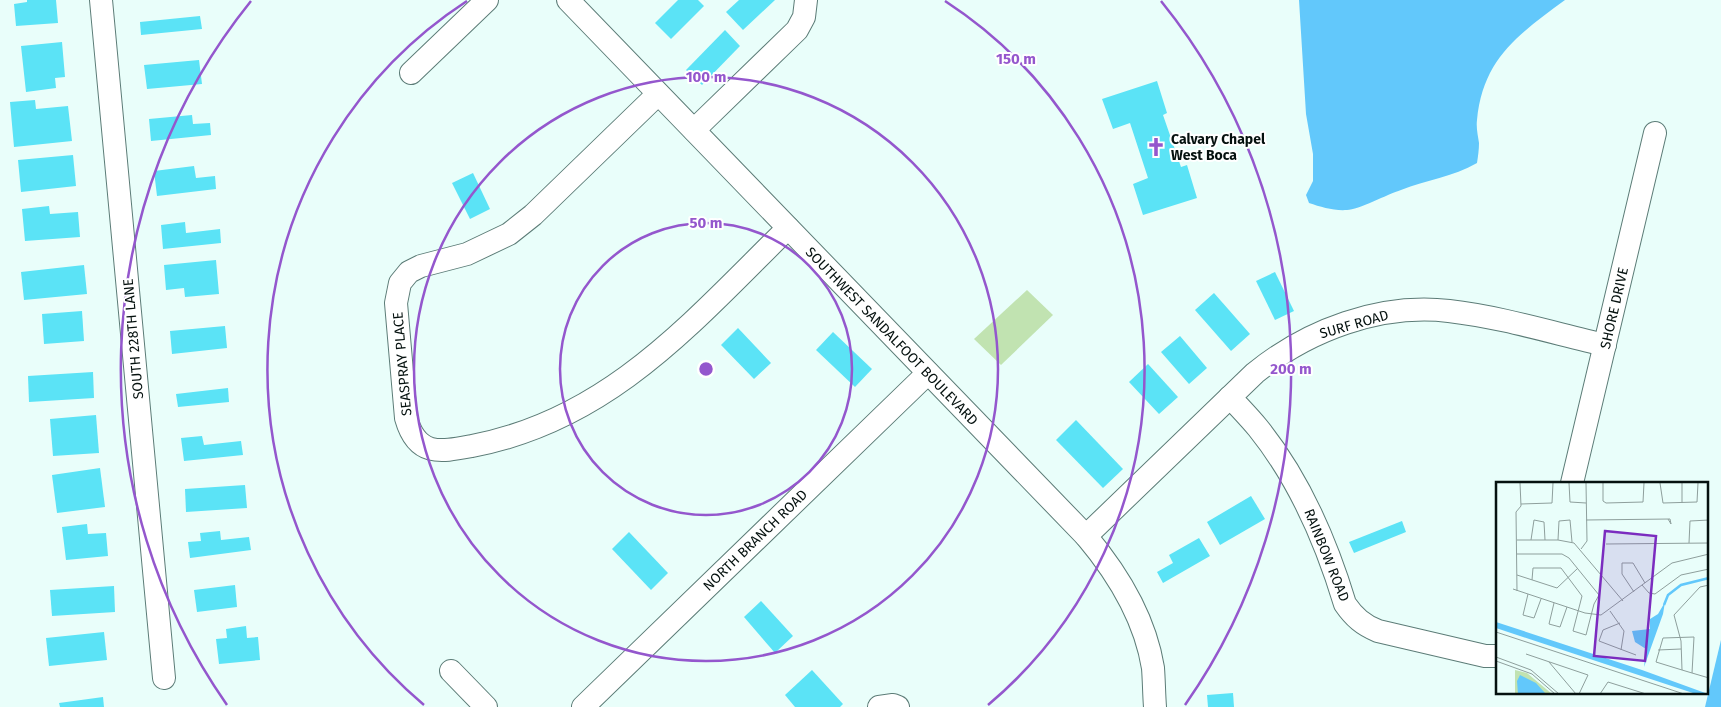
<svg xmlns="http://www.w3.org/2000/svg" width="1721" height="707" viewBox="0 0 1721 707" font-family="'Fira Sans',sans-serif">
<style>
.green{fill:#c1e3b1}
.water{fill:#62c8fb}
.building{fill:#5be3f6}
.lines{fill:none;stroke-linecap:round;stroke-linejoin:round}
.street-casing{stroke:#5c7c77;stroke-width:24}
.street{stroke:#fff;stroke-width:22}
.ring{fill:none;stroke:#9457cd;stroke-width:2.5}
.labels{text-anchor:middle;stroke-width:4;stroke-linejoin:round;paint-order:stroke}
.poi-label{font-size:14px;font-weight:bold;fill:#05110f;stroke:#fff;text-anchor:start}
.street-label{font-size:14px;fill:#05110f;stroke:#fff}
.inset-river{fill:none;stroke:#62c8fb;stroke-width:2.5}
.inset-road{fill:none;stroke:#8e9f9c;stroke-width:1}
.view{fill:#7b2cbf;fill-opacity:0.15;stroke:#7b2cbf;stroke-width:2.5}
.inset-edge{fill:none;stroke:#05110f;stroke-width:2.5}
.centre{fill:#9457cd;stroke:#fff;stroke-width:2.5}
.ring-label{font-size:15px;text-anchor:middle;font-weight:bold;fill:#9457cd;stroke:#fff;stroke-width:4;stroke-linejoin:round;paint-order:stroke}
</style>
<rect width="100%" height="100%" fill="#e9fefa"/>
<path class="green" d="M1027,290L1053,315L1001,365L974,339Z"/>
<g class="water">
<path d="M1299,0H1565C1519,34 1483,58 1477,120C1476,128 1478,136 1479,143C1479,150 1478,156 1477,163C1453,177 1426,180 1401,190C1388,194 1358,210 1347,210C1334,211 1321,207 1309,203L1306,195L1313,181V154L1306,114Z"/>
<path d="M1721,640V707H1705Z"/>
</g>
<g class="building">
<path d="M27,0H56L58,23L16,26L14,4L27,2Z"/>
<path d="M678,0H698L704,6L671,39L655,23Z"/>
<path d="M739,0H775L743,30L726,12Z"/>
<path d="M200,16L202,29L141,35L140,22Z"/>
<path d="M725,30L740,46L702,85L686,70Z"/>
<path d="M62,42L65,77L55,78L56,88L26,92L21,46Z"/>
<path d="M199,60L202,84L147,89L144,65Z"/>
<path d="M1157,81L1167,113L1163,115L1181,167L1187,165L1197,198L1143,215L1133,184L1148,178L1130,123L1113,129L1102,99Z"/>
<path d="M35,100L36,109L68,106L72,141L14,147L10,102Z"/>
<path d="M192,115L193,124L210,123L211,135L151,141L149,119Z"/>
<path d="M73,155L76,186L21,192L18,160Z"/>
<path d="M194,166L196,178L215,176L216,189L157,196L154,171Z"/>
<path d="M473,173L490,209L470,219L452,183Z"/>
<path d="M49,206L50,214L78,212L80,237L25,241L22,209Z"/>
<path d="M185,222L186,233L220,229L221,243L163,249L161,225Z"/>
<path d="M216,260L219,294L185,297L184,288L166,290L164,265Z"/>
<path d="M84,265L87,294L24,300L21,272Z"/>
<path d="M1275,272L1294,311L1275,320L1256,281Z"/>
<path d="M1214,293L1250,334L1231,351L1195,310Z"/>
<path d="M82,311L84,341L44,344L42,314Z"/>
<path d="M225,326L227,348L172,354L170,331Z"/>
<path d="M738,328L771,363L754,379L721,345Z"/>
<path d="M833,332L872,369L855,387L816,350Z"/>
<path d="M1180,336L1207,368L1189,384L1161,352Z"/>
<path d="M1148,364L1178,397L1159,414L1129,382Z"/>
<path d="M93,372L94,398L29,402L28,376Z"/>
<path d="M228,388L229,402L178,407L176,394Z"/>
<path d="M96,415L99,453L53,456L50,419Z"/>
<path d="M1076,420L1123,469L1103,488L1056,440Z"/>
<path d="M202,436L204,445L241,441L243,455L184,461L181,438Z"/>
<path d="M100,468L105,507L57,513L52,475Z"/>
<path d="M245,485L247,508L186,512L185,489Z"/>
<path d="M1251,496L1265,519L1220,545L1207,522Z"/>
<path d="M1402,521L1406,532L1354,553L1349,542Z"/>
<path d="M87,524L88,534L106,533L108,556L66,560L62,527Z"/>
<path d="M220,531L221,540L249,537L251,550L190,558L188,542L201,541L200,533Z"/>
<path d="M629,532L668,573L651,590L612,549Z"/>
<path d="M1199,538L1210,556L1163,583L1157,572L1173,563L1169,555Z"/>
<path d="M235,585L237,607L197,612L194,590Z"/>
<path d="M114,586L115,612L52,616L50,590Z"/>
<path d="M761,601L793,636L775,653L744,617Z"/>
<path d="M246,626L247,638L258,637L260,660L219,664L216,639L227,638L226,629Z"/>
<path d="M104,632L107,660L49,666L46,638Z"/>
<path d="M812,670L843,704L840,707H795L785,695Z"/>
<path d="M1233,693L1234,707H1208L1207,695Z"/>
<path d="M103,697L104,707H60L59,703Z"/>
</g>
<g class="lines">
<g class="street-casing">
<g id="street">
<path d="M101,0L164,678"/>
<path d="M568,0L1086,536C1118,574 1145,618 1153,668C1154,681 1154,694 1155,707"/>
<path d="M411,73L487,0"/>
<path d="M658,94L533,215L509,234L467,254L421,266L409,272L400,283L396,303L406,418C417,457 440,452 472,446C610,420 693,321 788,228"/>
<path d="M694,130L797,30L804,17L806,0"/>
<path d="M1230,397C1239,407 1249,417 1258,428C1300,480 1326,541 1345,604C1354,617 1363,625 1378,631L1485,656H1497"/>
<path d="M1572,483L1655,133"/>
<path d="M1086,536L1255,373C1308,330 1380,303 1449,311C1501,317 1553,333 1605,345"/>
<path d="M451,671L486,707"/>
<path d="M583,707L928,373"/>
<path d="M879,707L893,705L898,707"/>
</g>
</g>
<use href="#street" class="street"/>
</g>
<g class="ring">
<circle cx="706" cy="369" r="146"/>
<circle cx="706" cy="369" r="292"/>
<path d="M424 705A439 439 0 0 1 467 1M945 1A439 439 0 0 1 988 705"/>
<path d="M227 705A585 585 0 0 1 251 1M1161 1A585 585 0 0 1 1185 705"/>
</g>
<defs>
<g id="church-bare" transform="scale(1.5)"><path d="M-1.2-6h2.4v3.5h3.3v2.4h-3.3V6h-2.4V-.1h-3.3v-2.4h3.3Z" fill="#9457cd" stroke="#fff" stroke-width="2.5" paint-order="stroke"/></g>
</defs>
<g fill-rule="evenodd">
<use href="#church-bare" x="1156" y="147"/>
</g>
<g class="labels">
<g class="poi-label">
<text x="1171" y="144">Calvary Chapel<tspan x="1171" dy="16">West Boca</tspan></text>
</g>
<g class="street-label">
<text transform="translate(1614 308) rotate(-77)" y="5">SHORE DRIVE</text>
<text transform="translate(1354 324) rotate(-16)" y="5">SURF ROAD</text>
<text transform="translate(892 336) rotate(46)" y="5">SOUTHWEST SANDALFOOT BOULEVARD</text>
<text transform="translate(133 339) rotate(-95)" y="5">SOUTH 228TH LANE</text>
<text transform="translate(402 364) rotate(-95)" y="5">SEASPRAY PLACE</text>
<text transform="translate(755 540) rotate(-44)" y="5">NORTH BRANCH ROAD</text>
<text transform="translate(1327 555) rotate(68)" y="5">RAINBOW ROAD</text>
</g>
</g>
<g transform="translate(1496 482)">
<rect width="212" height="212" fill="#e9fefa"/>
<path d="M19,188L31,191L56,212H19Z" fill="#c1e3b1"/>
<path d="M169,120L167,132L148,185L150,167L139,160L136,149L154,147V137L162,132ZM0,140L146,188L212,212H200L0,146ZM24,193L40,201L49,211L22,212L21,199Z" fill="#62c8fb"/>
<path class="inset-river" d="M168,123L172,113L185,103L213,96"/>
<path class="inset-road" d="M73,1L74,20L90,21M107,1V19L110,21L147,20L148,1M164,1L167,21L201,20L202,1M186,1V21M25,22L56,21L57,1M90,38L174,37L175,42L172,37M21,58H62L78,61L127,119M35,58L38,38L48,40L49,58M62,58L63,39L74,38L76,60M193,61L194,39L213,38M110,62L213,61M85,67L91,59L90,1M21,72H66L73,76L103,113L98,122L90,153L77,149L86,114L65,86H37L36,98M21,93L61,106L82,86M146,103L153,111L159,112L185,93L213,87M17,107L89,131L105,133L176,81L213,72M21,109L20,30L25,24L24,1M138,110L126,92V81H137L149,101M32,112L27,133L38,136L45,117M58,121L53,142L64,145L71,125M114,129L128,149L125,168M124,141L107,148L103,159L140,173M0,150L188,212M162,168L185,167M30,172L92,193L83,212M0,175L35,188L63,212M0,179L36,192L59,212M53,180L80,212M186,188L185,159L178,133L204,105L213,103M196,191L198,155L167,156L160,180L186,188L196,191L213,196M104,212L112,200L150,212"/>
<path class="view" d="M109,49L160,54L149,179L98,174Z"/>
<rect width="212" height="212" class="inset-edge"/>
</g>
<circle cx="706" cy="369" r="8" class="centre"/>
<g class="ring-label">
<text x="1016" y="64">150 m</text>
<text x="706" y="82">100 m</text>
<text x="706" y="228">50 m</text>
<text x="1291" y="374">200 m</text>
</g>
</svg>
